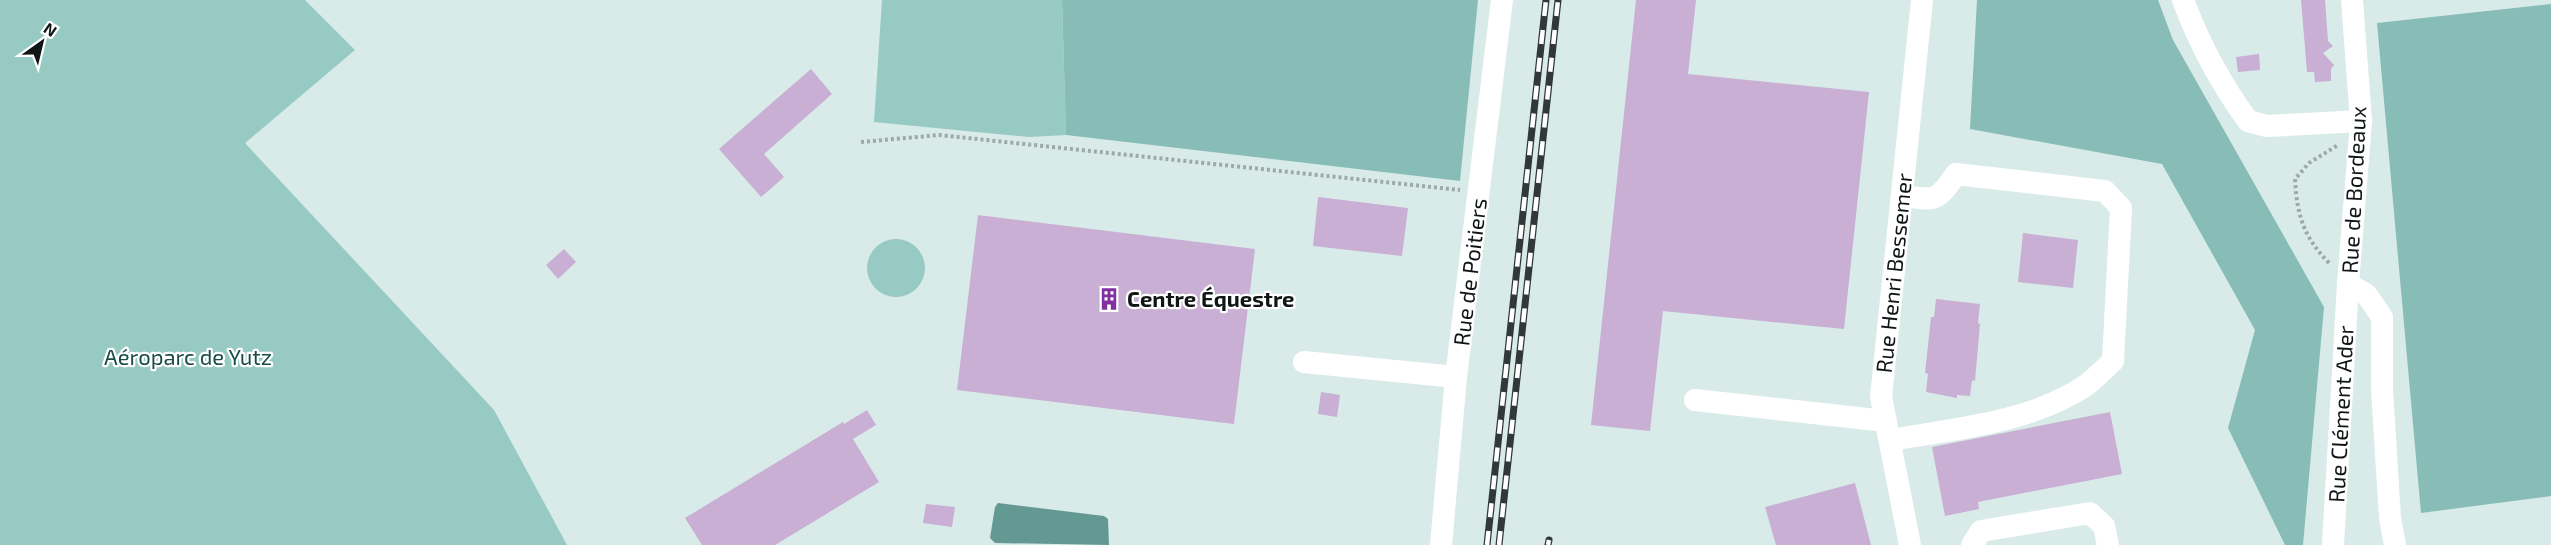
<svg xmlns="http://www.w3.org/2000/svg" width="2551" height="545" viewBox="0 0 2551 545" font-family="'Exo 2',sans-serif">
<style>
.green{fill:#97cac3}
.forest{fill:#87bdb6}
.water{fill:#649993}
.building{fill:#c8afd3}
.lines{fill:none;stroke-linecap:round;stroke-linejoin:round}
.path{stroke:#9baaa8;stroke-width:4;stroke-dasharray:3 3;stroke-linecap:butt}
.minor{stroke:#fff;stroke-width:22}
.rail-casing{stroke:#313938;stroke-width:7}
.rail{stroke:#fff;stroke-width:4.5;stroke-dasharray:14;stroke-linecap:butt}
.labels{text-anchor:middle;stroke-width:4.5;stroke-linejoin:round;paint-order:stroke}
.street-label{font-size:22px;fill:#101615;stroke:#fff}
.poi-label{font-size:22px;font-weight:bold;fill:#101615;stroke:#fff;text-anchor:start}
.park-label{font-size:22px;fill:#1b4b47;stroke:#fff}
</style>
<rect width="100%" height="100%" fill="#d8ebe9"/>
<g class="green">
<path d="M0,0H305L355,50L245,143L494,410L567,545H0Z"/>
<path d="M882,0H1062L1066,135L1029,137L874,122Z"/>
<circle cx="896" cy="268" r="29"/>
</g>
<g class="forest">
<path d="M1062,0H1478L1460,181L1066,135Z"/>
<path d="M1977,0H2158L2173,40L2324,307L2303,545H2285L2228,428L2255,330L2162,164L1970,129Z"/>
<path d="M2551,4V496L2421,513L2377,23Z"/>
</g>
<path class="water" d="M998,503L1104,516L1108,519L1109,545L995,543L990,538L995,507Z"/>
<g class="building">
<path d="M1636,0H1696L1688,74L1869,92L1844,329L1663,311L1650,431L1591,425Z"/>
<path d="M2301,0H2325L2328,41L2333,46L2323,53L2334,65L2331,69V81L2315,82L2314,72H2307Z"/>
<path d="M2259,54L2260,70L2238,72L2236,57Z"/>
<path d="M811,69L832,94L764,154L784,177L761,197L719,149Z"/>
<path d="M1318,197L1408,208L1402,256L1313,246Z"/>
<path d="M978,215L1255,249L1234,424L957,390Z"/>
<path d="M2023,233L2078,240L2073,288L2018,282Z"/>
<path d="M564,249L576,262L558,279L546,265Z"/>
<path d="M1936,299L1980,304L1978,323L1980,324L1975,381L1972,380L1970,396L1957,395V398L1926,392L1928,374L1925,373L1931,317H1934Z"/>
<path d="M1321,392L1340,395L1337,417L1318,414Z"/>
<path d="M867,410L876,425L853,439L879,482L775,545H702L685,518L843,422L844,424Z"/>
<path d="M2110,412L2122,474L1978,502L1979,509L1945,516L1932,447Z"/>
<path d="M1855,483L1871,545H1776L1765,507Z"/>
<path d="M926,504L955,507L952,527L923,523Z"/>
</g>
<g class="lines">
<g class="path">
<path d="M861,142L939,135L1460,190"/>
<path d="M2329,263C2303,236 2297,215 2295,179L2309,163L2338,145"/>
</g>
<g class="minor">
<path d="M2183,0C2199,43 2221,84 2248,121L2267,126L2361,121"/>
<path d="M2348,284L2366,294L2382,317V390L2390,518L2395,545"/>
<path d="M1304,362L1456,377"/>
<path d="M1695,400L1886,421"/>
<path d="M1890,440C1954,429 2029,423 2085,386C2095,379 2104,369 2113,361L2121,208L2105,191L1956,174C1936,203 1935,200 1902,196"/>
<path d="M1441,545L1456,377L1502,0"/>
<path d="M1910,545L1881,397L1922,0"/>
<path d="M1972,545L1981,531L2090,513L2104,526L2108,545"/>
<path d="M2333,545L2348,284L2361,121L2352,0"/>
</g>
<g class="rail-casing">
<g id="rail">
<path d="M1487,545L1546,0"/>
<path d="M1499,545L1558,0"/>
<path d="M1548,545L1549,540"/>
</g>
</g>
<use href="#rail" class="rail"/>
</g>
<defs>
<g id="building-bare" transform="scale(1.8)"><path d="M-4-6H4V6H1V3H-1V6H-4ZM-2.5-4.3h1.7v1.8h-1.7ZM.8-4.3h1.7v1.8H.8ZM-2.5-1h1.7V.8h-1.7ZM.8-1h1.7V.8H.8Z" fill="#82309f" stroke="#fff" stroke-width="2.5" paint-order="stroke"/></g>
</defs>
<g fill-rule="evenodd">
<use href="#building-bare" x="1109" y="299"/>
</g>
<g class="labels">
<g class="street-label">
<text transform="translate(2354 190) rotate(-87)" y="8">Rue de Bordeaux</text>
<text transform="translate(1470 272) rotate(-83)" y="8">Rue de Poitiers</text>
<text transform="translate(1894 273) rotate(-84)" y="8">Rue Henri Bessemer</text>
<text transform="translate(2341 414) rotate(-87)" y="8">Rue Clément Ader</text>
</g>
<g class="poi-label">
<text x="1127" y="307">Centre Équestre</text>
</g>
<g class="park-label">
<text x="188" y="365">Aéroparc de Yutz</text>
</g>
</g>
<g transform="translate(42 42) rotate(34)" stroke="#ffffff" stroke-width="4.5" paint-order="stroke">
<path d="M0-4.5L10 22L0 15L-10 22Z" fill="#101615"/>
<text y="-9" font-size="16" font-weight="bold" text-anchor="middle" fill="#101615">N</text>
</g>
</svg>
